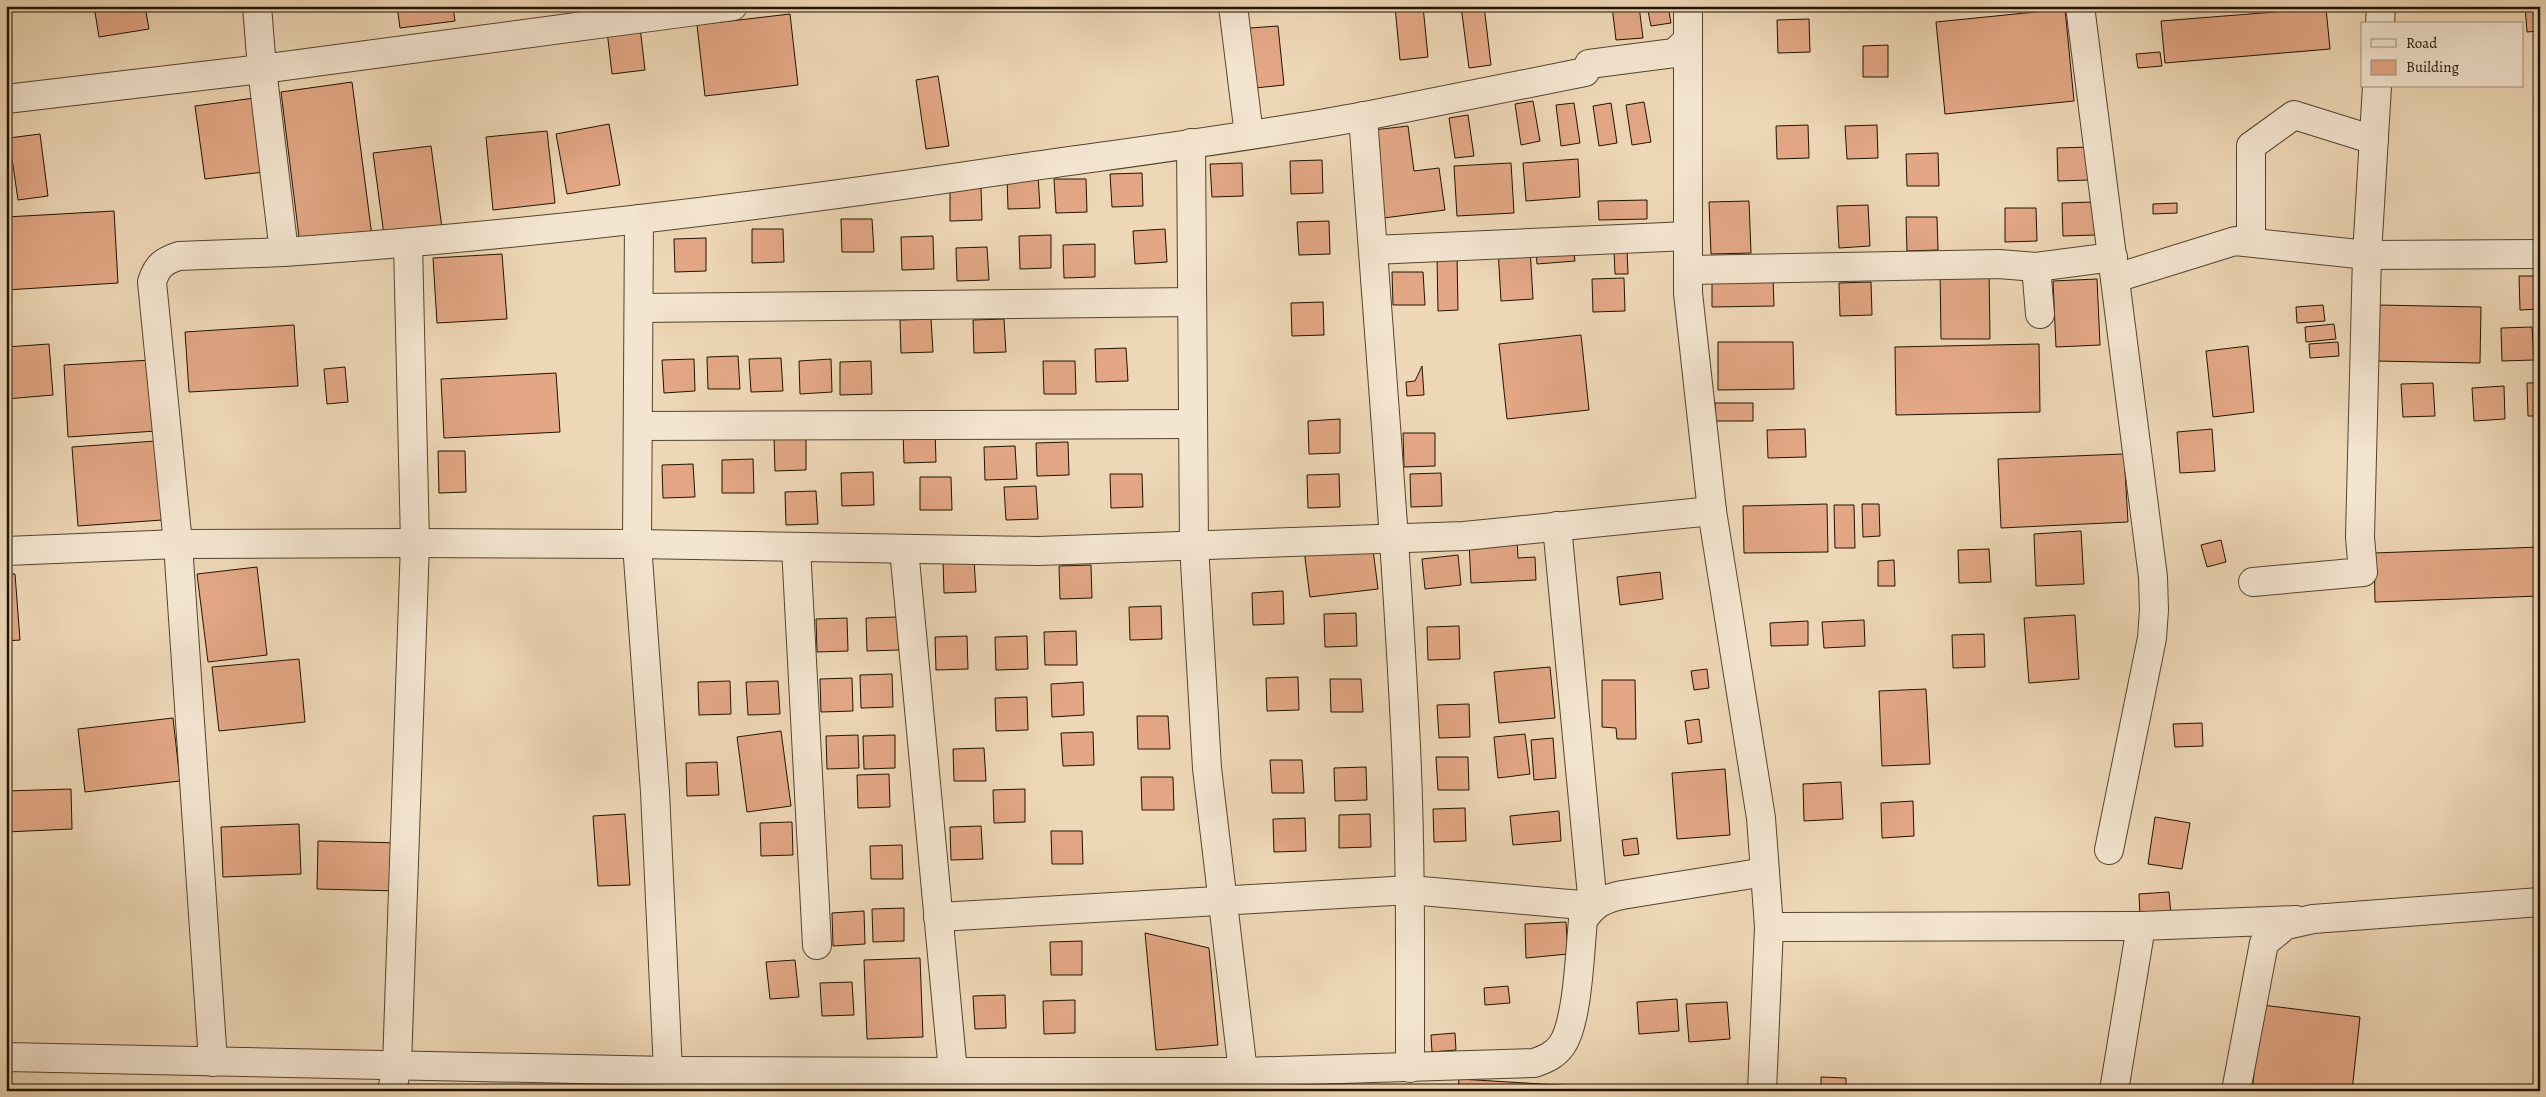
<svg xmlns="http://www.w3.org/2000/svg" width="2546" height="1097" viewBox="0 0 2546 1097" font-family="Alegreya,serif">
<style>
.building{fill:#e3a785;stroke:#211300}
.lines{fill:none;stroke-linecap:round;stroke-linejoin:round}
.minor-casing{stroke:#54442e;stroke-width:30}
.minor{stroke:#f4e5d0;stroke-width:28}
</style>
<rect width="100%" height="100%" fill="#eed7b6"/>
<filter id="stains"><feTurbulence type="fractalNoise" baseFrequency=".004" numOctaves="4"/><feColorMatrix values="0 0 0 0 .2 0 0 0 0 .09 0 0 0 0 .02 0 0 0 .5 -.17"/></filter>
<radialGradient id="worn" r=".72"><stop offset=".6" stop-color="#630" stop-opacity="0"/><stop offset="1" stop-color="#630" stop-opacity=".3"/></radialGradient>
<g class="building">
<path d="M94,6H145L149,29L99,37Z"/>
<path d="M397,6H453L455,21L400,28Z"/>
<path d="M1395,6H1423L1428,57L1400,60Z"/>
<path d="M1461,6H1484L1491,65L1469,68Z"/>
<path d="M1612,6H1639L1643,38L1616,40Z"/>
<path d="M1647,6H1668L1671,23L1651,26Z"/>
<path d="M2525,6H2540V31L2527,32Z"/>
<path d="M2326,8L2330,49L2165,63L2161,21Z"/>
<path d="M2065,9L2074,101L1945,114L1936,22Z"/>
<path d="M790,14L798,85L705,96L697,25Z"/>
<path d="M1809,19L1810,52L1778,53L1777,20Z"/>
<path d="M1278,26L1284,85L1255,88L1250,28Z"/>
<path d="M640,27L645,70L612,74L607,31Z"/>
<path d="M1888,45V77H1863V46Z"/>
<path d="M2160,52L2162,66L2138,68L2136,54Z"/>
<path d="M938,76L949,146L926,149L916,80Z"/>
<path d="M352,82L372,236L300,245L281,92Z"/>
<path d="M2540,97V131H2535L2534,98Z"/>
<path d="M254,98L264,172L205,179L195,106Z"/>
<path d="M1533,101L1540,141L1521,145L1515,104Z"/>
<path d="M1644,102L1651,142L1632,145L1626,105Z"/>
<path d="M1574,103L1580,143L1561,146L1556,105Z"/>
<path d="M1611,103L1617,143L1599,146L1593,106Z"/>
<path d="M1468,115L1474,156L1455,158L1449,118Z"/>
<path d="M609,124L620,185L567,194L556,134Z"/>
<path d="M1808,125L1809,158L1777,159L1776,126Z"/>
<path d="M1877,125L1878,158L1847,159L1845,126Z"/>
<path d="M1408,126L1414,171L1439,168L1445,210L1384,218L1373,130Z"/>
<path d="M547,131L555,203L493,210L486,137Z"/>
<path d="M40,134L48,196L18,200L9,138Z"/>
<path d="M431,146L442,228L384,235L373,153Z"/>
<path d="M2089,147L2090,180L2058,181L2057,148Z"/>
<path d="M1938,153L1939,186H1907L1906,154Z"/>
<path d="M1578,159L1580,197L1526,201L1523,163Z"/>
<path d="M1322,160L1323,193L1291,194L1290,161Z"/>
<path d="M1242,163L1243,196L1212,197L1210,164Z"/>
<path d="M1511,163L1514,213L1457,216L1454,166Z"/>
<path d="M1142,173L1143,206L1112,207L1110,174Z"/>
<path d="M1038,175L1040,208L1008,209L1007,176Z"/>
<path d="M1054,179H1086L1087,212L1056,213Z"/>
<path d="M950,187H981L982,220L950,221Z"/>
<path d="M1647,200V219L1599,220L1598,201Z"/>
<path d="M1749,201L1751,253L1711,254L1709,202Z"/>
<path d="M2094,202L2095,235L2063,236L2062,203Z"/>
<path d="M2177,203V213L2153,214V204Z"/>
<path d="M1868,205L1870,246L1839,248L1837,206Z"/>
<path d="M2005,208H2036L2037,241L2005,242Z"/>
<path d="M114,211L118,283L6,290V217Z"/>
<path d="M1906,217H1937L1938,250L1907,251Z"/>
<path d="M841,219H872L874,252H842Z"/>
<path d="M1329,221L1330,254L1299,255L1297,222Z"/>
<path d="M752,229H783L784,262L752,263Z"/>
<path d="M1165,229L1167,262L1135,264L1133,231Z"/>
<path d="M1051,235V268L1020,269L1019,236Z"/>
<path d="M933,236L934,269L902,270L901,237Z"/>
<path d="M706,238V271L675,272L674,239Z"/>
<path d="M1095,244V277L1064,278L1063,245Z"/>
<path d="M1573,246L1575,261L1537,264L1536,250Z"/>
<path d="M987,247L989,280L957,281L956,248Z"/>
<path d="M1530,248L1533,299L1501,301L1498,249Z"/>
<path d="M1627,249L1628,274H1615L1614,250Z"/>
<path d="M502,254L507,319L437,323L433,258Z"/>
<path d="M1437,255H1457L1458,310L1438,311Z"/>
<path d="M1989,267L1990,339H1941L1940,268Z"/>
<path d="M1392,272H1423L1425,305H1393Z"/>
<path d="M2519,276H2540V309L2520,310Z"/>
<path d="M1624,278L1625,311L1593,312L1592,279Z"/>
<path d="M1712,278H1773L1774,306L1712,307Z"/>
<path d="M2097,279L2100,345L2056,347L2053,281Z"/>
<path d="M1871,282L1872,315L1840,316L1839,283Z"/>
<path d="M1323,302L1324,335L1292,336L1291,303Z"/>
<path d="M2323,305L2325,321L2297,323L2296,307Z"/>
<path d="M2377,305L2481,307L2480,363L2376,361Z"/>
<path d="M931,319L933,352L901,353L900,320Z"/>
<path d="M1004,319L1006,352L974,353L973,320Z"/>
<path d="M2334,324L2336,339L2306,342L2305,327Z"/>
<path d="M294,325L298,386L189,392L185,332Z"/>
<path d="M2532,327L2534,360L2502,361L2501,328Z"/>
<path d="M1581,335L1589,410L1507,419L1499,344Z"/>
<path d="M1718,342H1793L1794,389L1718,390Z"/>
<path d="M2338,342L2339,356L2310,358L2309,344Z"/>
<path d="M49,344L53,395L6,399V347Z"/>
<path d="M2039,344L2040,412L1896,415L1895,347Z"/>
<path d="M2248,346L2254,412L2213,417L2206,351Z"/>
<path d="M1126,348L1128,381L1096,382L1095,349Z"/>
<path d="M738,356L740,389H708L707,357Z"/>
<path d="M781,358L783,391L751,392L749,359Z"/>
<path d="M694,359L695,391L664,393L662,360Z"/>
<path d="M831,359L832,392L800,394L799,361Z"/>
<path d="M151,360L156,431L68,437L64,365Z"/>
<path d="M871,361L872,394L840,395V362Z"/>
<path d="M1043,361H1075L1076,394H1044Z"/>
<path d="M1422,366L1424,395L1407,396L1406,382L1415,381Z"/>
<path d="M345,367L348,402L327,404L324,369Z"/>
<path d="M556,373L560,432L444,438L441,379Z"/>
<path d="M2433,383L2435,416L2403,417L2401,384Z"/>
<path d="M2527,383H2540V416H2528Z"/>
<path d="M2504,386L2505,419L2474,421L2472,388Z"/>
<path d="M1715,403H1753V421H1716Z"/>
<path d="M1340,419V453L1309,454L1308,421Z"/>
<path d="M935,429L936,462L904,463L903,430Z"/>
<path d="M1805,429L1806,457L1768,458L1767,430Z"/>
<path d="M2212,429L2215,471L2180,473L2177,432Z"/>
<path d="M1403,433H1435V466L1404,467Z"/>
<path d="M774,437H806V470L775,471Z"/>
<path d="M156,441L162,520L78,526L72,447Z"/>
<path d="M1068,442L1069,475L1037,476L1036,443Z"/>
<path d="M1015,446L1017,479L985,480L984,447Z"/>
<path d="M438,451H465L466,492L439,493Z"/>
<path d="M2124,454L2128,522L2001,528L1998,459Z"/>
<path d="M753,459L754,493H722V460Z"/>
<path d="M693,464L695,497L663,498L662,465Z"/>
<path d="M873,472L874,505L842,506L841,473Z"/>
<path d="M1441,473L1442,506L1411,507L1410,474Z"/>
<path d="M1110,474H1142L1143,507L1111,508Z"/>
<path d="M1339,474L1340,507L1308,508L1307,475Z"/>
<path d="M920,477H951L952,510H920Z"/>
<path d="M1036,486L1038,519L1006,520L1004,487Z"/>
<path d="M816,491L818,524L786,525L785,492Z"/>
<path d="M1827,504L1828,552L1744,553L1743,506Z"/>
<path d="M1862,504H1879L1880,536L1863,537Z"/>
<path d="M1834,505H1854L1855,548H1835Z"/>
<path d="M2081,531L2084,584L2036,586L2034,534Z"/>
<path d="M1517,539L1518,558L1535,557L1536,580L1471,583L1469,542Z"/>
<path d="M2221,540L2226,562L2207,567L2201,545Z"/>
<path d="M1372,542L1378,589L1310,597L1304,550Z"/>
<path d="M2540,547V596L2375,602L2374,553Z"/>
<path d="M1989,549L1991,582L1959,583L1958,550Z"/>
<path d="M1458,555L1461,585L1425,589L1422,559Z"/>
<path d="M974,559L976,592L944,593L943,560Z"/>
<path d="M1894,560L1895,586H1878V561Z"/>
<path d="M1091,565L1092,598L1060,599L1059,566Z"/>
<path d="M257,567L267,655L208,662L197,574Z"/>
<path d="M1660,572L1663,599L1620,605L1617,577Z"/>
<path d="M6,574H15L20,640L6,641Z"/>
<path d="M1283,591L1284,624L1253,625L1252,593Z"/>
<path d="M1161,606L1162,639L1130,640L1129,607Z"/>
<path d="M1356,613L1357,646L1325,647L1324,614Z"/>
<path d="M2075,615L2079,679L2029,683L2024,618Z"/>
<path d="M898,617L899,650L867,651L866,618Z"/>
<path d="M847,618L848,651L817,652L816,619Z"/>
<path d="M1864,620L1865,646L1824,648L1822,622Z"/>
<path d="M1808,621V645L1771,646L1770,623Z"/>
<path d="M1459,626L1460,659L1428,660L1427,627Z"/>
<path d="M1076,631L1077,665H1045L1044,632Z"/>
<path d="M1984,634L1985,667L1953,668L1952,635Z"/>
<path d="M967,636L968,669L936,670L935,637Z"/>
<path d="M1027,636L1028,669L996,670L995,637Z"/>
<path d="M299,659L305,722L219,731L212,667Z"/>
<path d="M1550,667L1555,718L1499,723L1494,672Z"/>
<path d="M1707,669L1709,688L1694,690L1691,671Z"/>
<path d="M892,674L893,707L861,708L860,675Z"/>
<path d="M1298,677L1299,710L1267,711L1266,678Z"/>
<path d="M852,678L853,711L821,712L820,679Z"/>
<path d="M1330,679H1361L1363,712H1331Z"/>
<path d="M1602,680H1635L1636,739H1617L1616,728L1602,727Z"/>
<path d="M730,681L731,714L699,715L698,682Z"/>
<path d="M778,681L780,714L748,715L746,682Z"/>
<path d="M1083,682L1084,715L1052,717L1051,684Z"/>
<path d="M1926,689L1930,764L1882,766L1879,691Z"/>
<path d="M1027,697L1028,730L996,731L995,698Z"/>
<path d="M1469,704L1470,737L1439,738L1437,705Z"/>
<path d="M1137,716H1168L1170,749H1138Z"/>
<path d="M173,718L180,781L85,792L78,729Z"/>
<path d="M1699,719L1702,742L1688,744L1685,721Z"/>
<path d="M2202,723L2203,746L2175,747L2173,724Z"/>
<path d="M781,731L791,806L747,812L737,737Z"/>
<path d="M1093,732L1094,765L1063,766L1061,733Z"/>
<path d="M1525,734L1530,774L1498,778L1494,737Z"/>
<path d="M858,735L859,768L827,769L826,736Z"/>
<path d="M895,735V768L864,769L863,736Z"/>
<path d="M1553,738L1556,778L1534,780L1531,740Z"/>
<path d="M984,748L986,781H954L953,749Z"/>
<path d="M1436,757H1468L1469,790H1438Z"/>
<path d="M1270,760H1302L1304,793H1272Z"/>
<path d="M717,762L719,795L687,796L686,763Z"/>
<path d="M1366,767L1367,800L1335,801L1334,768Z"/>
<path d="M1725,769L1730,835L1677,839L1672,773Z"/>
<path d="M889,774L890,807L858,808L857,775Z"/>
<path d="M1141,777H1173L1174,810H1142Z"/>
<path d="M1841,782L1843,819L1804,821L1803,784Z"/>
<path d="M71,789L72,829L6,832V791Z"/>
<path d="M1025,789V822L994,823L993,790Z"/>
<path d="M1913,801L1914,836L1882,838L1881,803Z"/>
<path d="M1465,808L1466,841L1434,842L1433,809Z"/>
<path d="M1559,811L1561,841L1513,845L1510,816Z"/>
<path d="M625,814L630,885L598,886L593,816Z"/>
<path d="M1370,814L1371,847L1339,848V815Z"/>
<path d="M2155,817L2190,823L2182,869L2148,864Z"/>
<path d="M1305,818L1306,851L1274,852L1273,819Z"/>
<path d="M792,822L793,855L761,856L760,823Z"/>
<path d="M299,824L301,874L223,877L221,827Z"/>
<path d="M981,826L983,859L951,860L950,827Z"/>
<path d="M1051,831H1082L1083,864H1052Z"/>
<path d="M1637,838L1639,854L1624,856L1622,840Z"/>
<path d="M318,841L401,843L399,891L317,889Z"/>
<path d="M902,845L903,879H871L870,846Z"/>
<path d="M2169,892L2171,915L2140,916L2139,894Z"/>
<path d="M904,908V941L873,942L872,909Z"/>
<path d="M864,911L865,944L833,946L832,913Z"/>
<path d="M1566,922L1568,954L1526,958L1525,924Z"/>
<path d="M1145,933L1209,948L1218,1045L1156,1050Z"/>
<path d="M1082,941V975H1051L1050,942Z"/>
<path d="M920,958L923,1037L867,1039L864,960Z"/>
<path d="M795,960L799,997L770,999L766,962Z"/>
<path d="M852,982L854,1015L822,1016L820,983Z"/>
<path d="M1508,986L1510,1003L1485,1005L1484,988Z"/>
<path d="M1005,995L1006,1028L975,1029L973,996Z"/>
<path d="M1677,999L1679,1031L1639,1034L1637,1002Z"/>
<path d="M1075,1000V1033L1044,1034L1043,1001Z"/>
<path d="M1727,1002L1730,1039L1689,1042L1686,1004Z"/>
<path d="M2262,1005L2360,1017L2352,1091H2252Z"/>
<path d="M1455,1033L1456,1050L1432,1052L1431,1035Z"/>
<path d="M1821,1077L1846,1078V1091H1821Z"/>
<path d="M1459,1079L1575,1086L1574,1091H1458Z"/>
</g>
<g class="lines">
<g class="minor-casing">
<g id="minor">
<path d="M257,6L262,69L284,252C521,236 758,207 993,172C1116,154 1241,139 1365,116C1438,102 1511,87 1585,72L1589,64L1674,53L1688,40"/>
<path d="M1233,6L1249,135"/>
<path d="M1688,6V293L1712,511L1761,818L1769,927L1762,1091"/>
<path d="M2080,6L2153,577L2154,610L2152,638L2109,850"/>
<path d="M2380,24L2381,6"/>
<path d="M6,99L262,69L733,6"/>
<path d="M1363,116C1378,326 1396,537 1406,747C1411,854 1410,961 1410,1068"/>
<path d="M1191,143L1194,545L1207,768L1243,1072"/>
<path d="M639,219L637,544L655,792L668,1071"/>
<path d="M2251,231V146L2294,115L2374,140"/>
<path d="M1373,250L1688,236"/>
<path d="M2036,267L2040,314"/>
<path d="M1688,270L1999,264L2036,267L2113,257"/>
<path d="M2116,278L2235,241L2367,255L2540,254"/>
<path d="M639,308L1192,302"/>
<path d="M638,426L1192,424"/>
<path d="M796,547L817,945"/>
<path d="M904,549L953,1072"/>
<path d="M6,551L178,544L415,543L637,544L1038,551L1464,536L1712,511"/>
<path d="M2253,582L2363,572L2360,537L2367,255L2377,86"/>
<path d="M938,917L1410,890L1593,906L1557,526"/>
<path d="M1769,927L2141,926"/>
<path d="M6,1057L668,1071L953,1072H1243L1534,1063C1546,1059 1555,1055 1562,1045C1578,1022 1580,949 1583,920C1594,904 1603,899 1622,895L1765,872"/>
<path d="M213,1062L178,544L152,282C157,266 163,261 179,256L284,252"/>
<path d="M392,1091L397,1065L415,543L408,244"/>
<path d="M2114,1091L2141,926L2296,920"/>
<path d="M2236,1091L2264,943L2286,925L2313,919L2540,902"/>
</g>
</g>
<use href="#minor" class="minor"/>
</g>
<rect width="2546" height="1097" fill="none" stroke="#eed7b6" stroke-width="25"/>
<rect x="8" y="8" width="2531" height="1082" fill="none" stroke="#211300" stroke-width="2.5"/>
<rect x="12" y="12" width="2521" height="1072" fill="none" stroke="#211300"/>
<rect x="2361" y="22" width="162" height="65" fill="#f4e5d0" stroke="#a0917d"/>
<rect x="2371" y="39" width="25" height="8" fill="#f4e5d0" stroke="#a0917d"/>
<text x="2406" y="48" font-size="15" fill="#211300">Road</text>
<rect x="2371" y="60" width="25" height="15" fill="#e3a785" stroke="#a0917d"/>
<text x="2406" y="72" font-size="15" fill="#211300">Building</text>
<rect width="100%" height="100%" filter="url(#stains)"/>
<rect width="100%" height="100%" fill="url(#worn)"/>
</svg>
